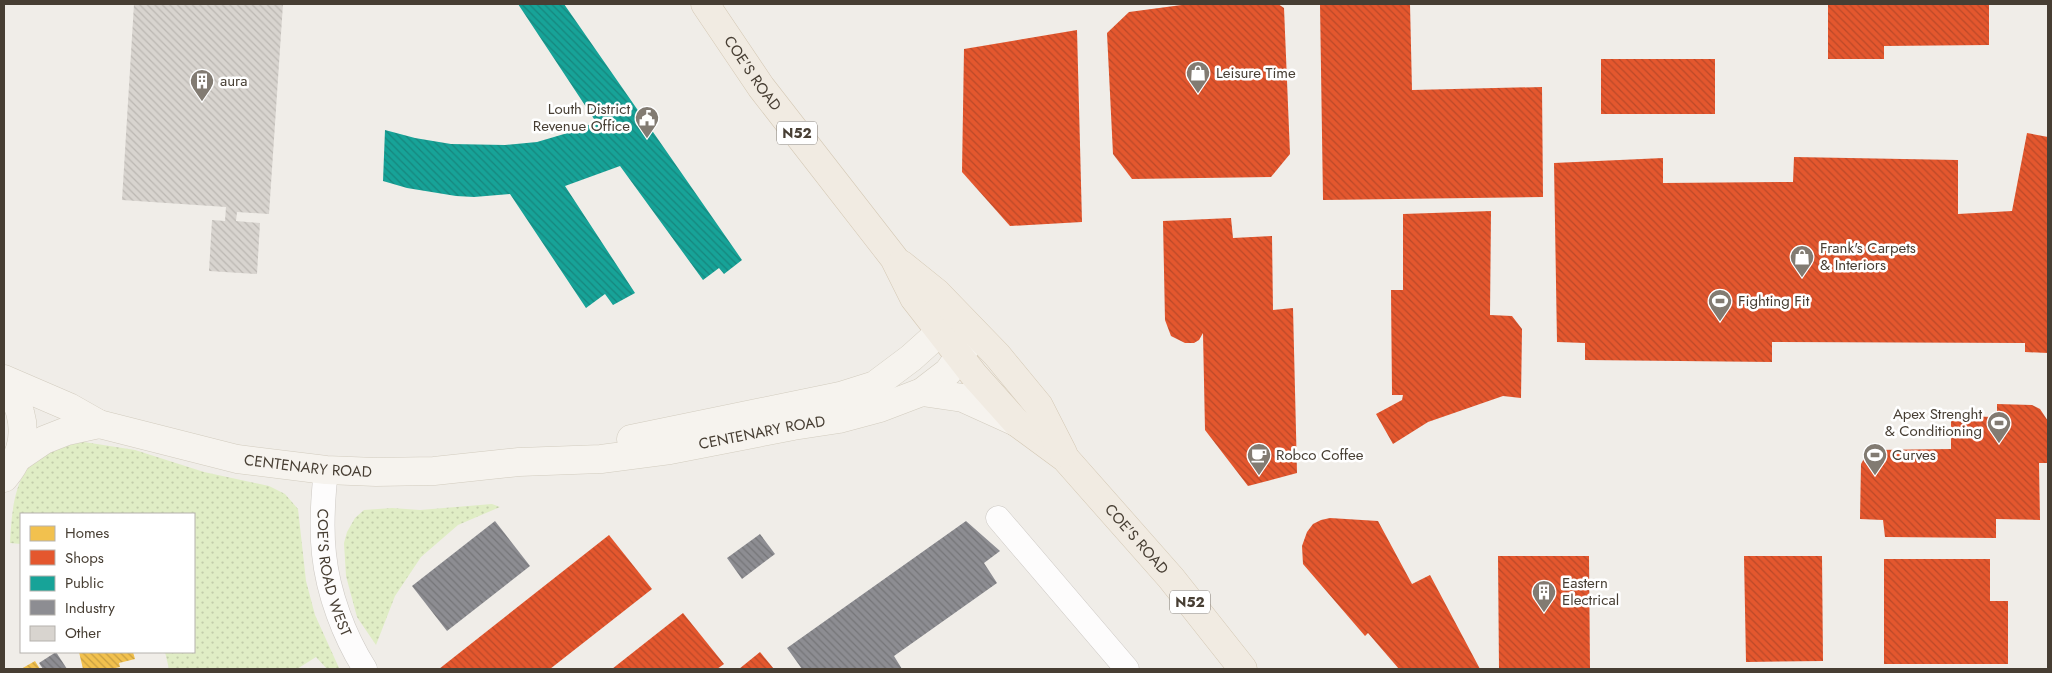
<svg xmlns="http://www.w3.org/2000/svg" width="2052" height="673" viewBox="0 0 2052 673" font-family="Jost,sans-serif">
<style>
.grass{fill:url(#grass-dots)}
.homes{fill:url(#homes-back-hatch)}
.shops{fill:url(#shops-back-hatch)}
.public{fill:url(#public-back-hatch)}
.industry{fill:url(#industry-back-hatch)}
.building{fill:url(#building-back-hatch)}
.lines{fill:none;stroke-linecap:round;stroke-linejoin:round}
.street-casing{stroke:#cdc9c4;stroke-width:25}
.secondary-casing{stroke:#d2ccbf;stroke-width:29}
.primary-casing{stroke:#d4c8b4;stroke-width:29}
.street{stroke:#fdfcfc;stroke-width:24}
.secondary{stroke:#f6f3ee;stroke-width:28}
.primary{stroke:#f1ebe2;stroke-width:28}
.labels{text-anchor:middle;stroke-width:5;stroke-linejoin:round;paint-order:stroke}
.shield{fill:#fff;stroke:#7e7870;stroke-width:1}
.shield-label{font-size:14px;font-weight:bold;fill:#473e33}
.street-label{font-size:15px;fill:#473e33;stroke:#fff}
.poi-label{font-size:15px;fill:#473e33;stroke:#fff;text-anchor:start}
</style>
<defs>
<pattern id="grass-dots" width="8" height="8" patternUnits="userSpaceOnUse" patternTransform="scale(1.25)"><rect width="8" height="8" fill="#e0edc5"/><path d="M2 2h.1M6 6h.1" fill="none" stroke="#c2ccaa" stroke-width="1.8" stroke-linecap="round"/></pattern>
<pattern id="homes-back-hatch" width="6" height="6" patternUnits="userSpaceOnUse" patternTransform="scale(1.25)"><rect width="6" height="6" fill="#f2c14e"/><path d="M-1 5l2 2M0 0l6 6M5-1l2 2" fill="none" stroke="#c69e41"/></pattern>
<pattern id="shops-back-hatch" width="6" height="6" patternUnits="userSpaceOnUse" patternTransform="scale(1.25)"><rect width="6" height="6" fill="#e4572e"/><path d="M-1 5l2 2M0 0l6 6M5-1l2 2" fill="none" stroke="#bb4928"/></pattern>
<pattern id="public-back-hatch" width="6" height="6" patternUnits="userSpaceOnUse" patternTransform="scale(1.25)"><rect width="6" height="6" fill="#17a398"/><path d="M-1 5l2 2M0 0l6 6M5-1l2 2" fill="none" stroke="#17867d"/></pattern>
<pattern id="industry-back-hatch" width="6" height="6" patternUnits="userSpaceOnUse" patternTransform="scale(1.25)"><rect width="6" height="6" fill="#8d8d92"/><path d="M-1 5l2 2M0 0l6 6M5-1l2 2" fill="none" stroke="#757578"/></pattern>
<pattern id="building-back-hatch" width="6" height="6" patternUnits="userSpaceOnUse" patternTransform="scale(1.25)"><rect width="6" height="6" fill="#d8d4cf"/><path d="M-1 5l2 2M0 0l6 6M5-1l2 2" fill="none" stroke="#bbb7b2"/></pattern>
</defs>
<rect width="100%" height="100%" fill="#f0ede8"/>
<g class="grass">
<path d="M84,442L135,450L204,472L269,486L285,494L298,509L306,581L315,615L339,668L327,669L316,657L297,669H169L165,652H194V514H21V544L10,543C12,506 15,460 57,446C65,443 75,443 84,442Z"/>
<path d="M492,504L500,507L458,525L421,557L395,596L376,645L357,617L346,576L344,543L347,532L355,518L364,510L392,508L420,510Z"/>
</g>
<g class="homes">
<path d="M79,652H133L135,659L119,663L120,667L111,669H101V668L83,669Z"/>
<path d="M35,661L40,669H21Z"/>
</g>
<g class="shops">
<path d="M1189,4H1278L1284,8L1290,154L1271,177L1132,179L1113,154L1107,33L1129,12Z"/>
<path d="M1320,4H1410L1412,90L1542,87L1543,197L1323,200Z"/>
<path d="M1828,4H1989V45L1884,46V59H1828Z"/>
<path d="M1077,30L1082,222L1010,226L962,172L964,49Z"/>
<rect x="1601" y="59" width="114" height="55"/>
<path d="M2027,133L2048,137V353L2025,352V343L1772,342V362L1585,360V343L1557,342L1554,163L1663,158V183L1793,182L1794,157L1958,160V214L2012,211Z"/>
<path d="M1491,211L1490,315L1512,316L1522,329L1521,398L1503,396L1428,422L1393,444L1376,414L1402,400L1403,395H1392L1391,290H1403V214Z"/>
<path d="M1231,218L1233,238L1272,236L1273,310L1293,308L1297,473L1248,486L1205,430L1203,333L1199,340L1194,343H1185L1171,336L1165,320L1163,221Z"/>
<path d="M1997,404L2032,405L2040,409L2048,421V463H2039L2040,520L1996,519V538L1885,537L1883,520L1860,519L1861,464L1867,453L1875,450L1951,449V416L1997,417Z"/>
<path d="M1330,518L1378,521L1412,584L1430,575L1480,669H1399L1368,633L1365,636L1303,564L1302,546L1307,532L1313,524L1321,520Z"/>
<path d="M609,535L652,589L550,669H439Z"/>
<path d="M1498,556H1589L1590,669H1499Z"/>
<path d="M1744,556H1822L1823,661L1746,662Z"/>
<path d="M1884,559H1990V601H2008V664H1884Z"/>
<path d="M683,613L724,664L717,669H612Z"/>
<path d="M760,652L774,669H739Z"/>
</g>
<path class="public" d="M518,4H564L742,260L724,274L719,268L703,280L620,166L565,186L635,293L613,305L605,294L586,308L510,194L474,197L456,196L407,188L383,181L385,130L415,138L451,144L505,145L537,142L571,132L596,122Z"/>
<g class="industry">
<path d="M495,521L530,566L447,631L412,586Z"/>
<path d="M966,521L1000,551L984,563L997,583L894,656L902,669H802L787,648Z"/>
<path d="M760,534L775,554L742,579L727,558Z"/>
<path d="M56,652L67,669H43L39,663Z"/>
</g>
<path class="building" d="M134,4H283L269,214L237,212L236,221L260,223L257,274L209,271L212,220L225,221L226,207L122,200Z"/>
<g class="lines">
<g class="street-casing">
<g id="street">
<path id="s1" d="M326,470C323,497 321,527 324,554C328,593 344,636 365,669"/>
<path d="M998,518L1127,669"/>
</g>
</g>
<g class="secondary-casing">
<g id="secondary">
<path id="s2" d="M4,379L69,407L99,424L237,459L326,470L376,472L434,471L519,462L601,459L670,450L793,426L839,419L880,408L922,392L948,372L972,338"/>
<path d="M4,385C9,393 18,403 20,412C27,437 20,459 4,478"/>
<path d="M922,392L963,398L1016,422"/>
<path d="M631,439L840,396L875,385L911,358L940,332L960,322"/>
<path d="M19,457L44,440L67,431L99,424"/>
</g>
</g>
<g class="primary-casing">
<g id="primary">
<path id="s3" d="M705,4L761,87L894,258L914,298L974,375L1016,422L1065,458L1171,578L1243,669"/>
<path d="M901,264L937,293L997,355L1039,406L1063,453"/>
</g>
</g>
<use href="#street" class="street"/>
<use href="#secondary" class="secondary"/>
<use href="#primary" class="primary"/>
</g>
<defs>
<g id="shop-pin" transform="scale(1.25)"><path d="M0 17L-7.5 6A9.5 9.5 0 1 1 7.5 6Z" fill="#827b72" stroke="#fff"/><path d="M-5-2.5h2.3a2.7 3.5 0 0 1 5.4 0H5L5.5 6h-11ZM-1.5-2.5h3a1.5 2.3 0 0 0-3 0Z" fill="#fff"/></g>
<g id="building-pin" transform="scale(1.25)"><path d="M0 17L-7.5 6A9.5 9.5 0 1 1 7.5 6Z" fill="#827b72" stroke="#fff"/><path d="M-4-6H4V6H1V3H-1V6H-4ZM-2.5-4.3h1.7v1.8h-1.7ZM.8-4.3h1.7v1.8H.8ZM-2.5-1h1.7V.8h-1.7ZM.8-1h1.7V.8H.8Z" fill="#fff"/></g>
<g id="civic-pin" transform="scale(1.25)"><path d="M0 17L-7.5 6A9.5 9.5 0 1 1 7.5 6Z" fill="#827b72" stroke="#fff"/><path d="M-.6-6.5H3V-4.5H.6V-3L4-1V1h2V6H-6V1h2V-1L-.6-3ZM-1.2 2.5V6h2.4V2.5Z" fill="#fff"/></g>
<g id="stadium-pin" transform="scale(1.25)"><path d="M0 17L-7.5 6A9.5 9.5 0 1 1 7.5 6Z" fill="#827b72" stroke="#fff"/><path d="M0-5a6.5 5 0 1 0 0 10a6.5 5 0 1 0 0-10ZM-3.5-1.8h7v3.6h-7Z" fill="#fff"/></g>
<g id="cafe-pin" transform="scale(1.25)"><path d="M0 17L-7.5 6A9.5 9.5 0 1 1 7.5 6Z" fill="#827b72" stroke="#fff"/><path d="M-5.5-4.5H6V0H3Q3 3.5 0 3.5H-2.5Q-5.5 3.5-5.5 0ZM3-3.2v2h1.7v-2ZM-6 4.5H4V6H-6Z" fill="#fff"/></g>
</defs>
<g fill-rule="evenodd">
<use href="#shop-pin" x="1198" y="73"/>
<use href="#building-pin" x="202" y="81"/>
<use href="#civic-pin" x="647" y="118"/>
<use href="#shop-pin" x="1802" y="257"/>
<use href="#stadium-pin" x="1720" y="301"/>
<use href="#stadium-pin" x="1999" y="423"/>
<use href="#cafe-pin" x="1259" y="455"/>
<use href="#stadium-pin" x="1875" y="455"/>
<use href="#building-pin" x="1544" y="592"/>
</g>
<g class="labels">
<g class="shield">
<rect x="777" y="121.5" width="40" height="23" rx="4"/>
<rect x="1170" y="590.5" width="40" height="23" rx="4"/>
</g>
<g class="shield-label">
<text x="797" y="138">N52</text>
<text x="1190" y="607">N52</text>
</g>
<g class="street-label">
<text dy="5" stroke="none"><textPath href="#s3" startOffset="84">COE'S ROAD</textPath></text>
<text dy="5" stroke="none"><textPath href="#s2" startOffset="776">CENTENARY ROAD</textPath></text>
<text dy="5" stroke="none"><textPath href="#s2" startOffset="319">CENTENARY ROAD</textPath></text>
<text dy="5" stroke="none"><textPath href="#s3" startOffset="691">COE'S ROAD</textPath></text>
<text dy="5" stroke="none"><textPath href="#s1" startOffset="104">COE'S ROAD WEST</textPath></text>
</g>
<g class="poi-label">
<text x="1216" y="78">Leisure Time</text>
<text x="220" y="86">aura</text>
<text x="630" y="114" text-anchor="end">Louth District<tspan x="630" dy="17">Revenue Office</tspan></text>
<text x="1820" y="253">Frank's Carpets<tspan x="1820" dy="17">&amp; Interiors</tspan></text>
<text x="1738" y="306">Fighting Fit</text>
<text x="1982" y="419" text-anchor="end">Apex Strenght<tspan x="1982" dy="17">&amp; Conditioning</tspan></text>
<text x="1276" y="460">Robco Coffee</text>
<text x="1892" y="460">Curves</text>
<text x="1562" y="588">Eastern<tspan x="1562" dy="17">Electrical</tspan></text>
</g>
</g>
<rect width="2052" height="673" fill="none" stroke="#473e33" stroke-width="10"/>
<rect x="20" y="513" width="175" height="140" fill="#ffffff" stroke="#b5b2ad"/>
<rect x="30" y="526" width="25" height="15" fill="#f2c14e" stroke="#b5b2ad"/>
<text x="65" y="538" font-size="15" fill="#473e33">Homes</text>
<rect x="30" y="550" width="25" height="15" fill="#e4572e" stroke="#b5b2ad"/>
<text x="65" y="563" font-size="15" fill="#473e33">Shops</text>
<rect x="30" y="576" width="25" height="15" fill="#17a398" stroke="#b5b2ad"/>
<text x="65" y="588" font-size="15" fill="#473e33">Public</text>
<rect x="30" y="600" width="25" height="15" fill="#8d8d92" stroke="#b5b2ad"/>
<text x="65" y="613" font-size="15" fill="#473e33">Industry</text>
<rect x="30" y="626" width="25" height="15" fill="#d8d4cf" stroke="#b5b2ad"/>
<text x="65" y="638" font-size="15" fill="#473e33">Other</text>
</svg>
